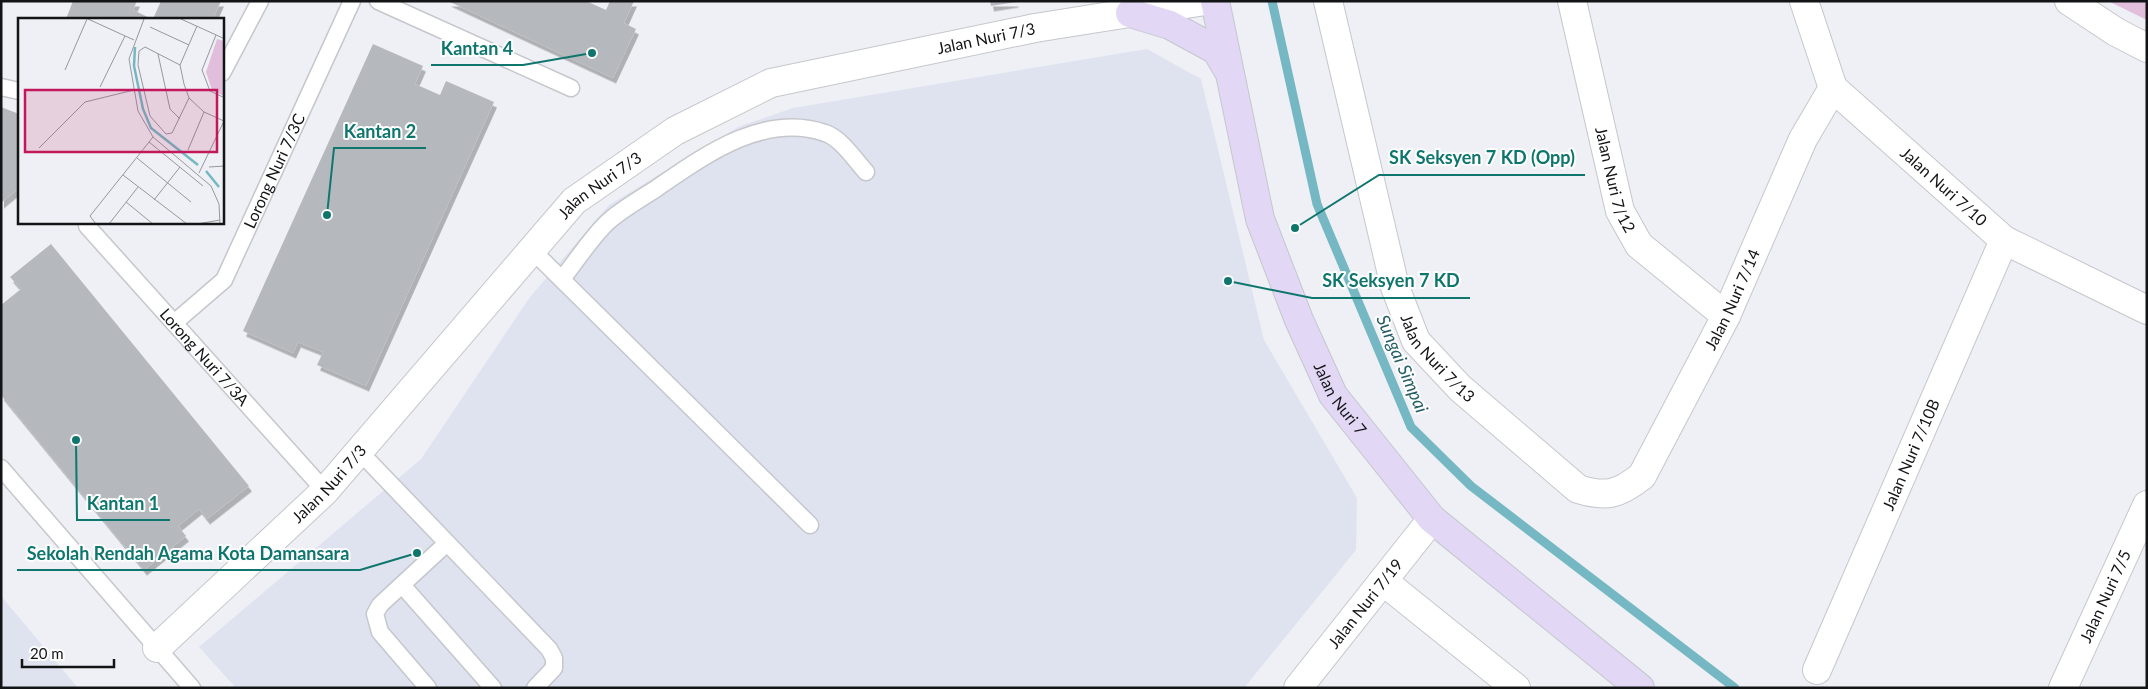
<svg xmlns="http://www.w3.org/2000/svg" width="2148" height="689" viewBox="0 0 2148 689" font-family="Lato,sans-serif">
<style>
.built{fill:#dee3ef}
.green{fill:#e2bedd}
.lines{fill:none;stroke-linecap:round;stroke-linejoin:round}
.stream{stroke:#75b8c3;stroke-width:9}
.building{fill:#b5b9bd;filter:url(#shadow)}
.lane-casing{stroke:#c5c7cc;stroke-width:19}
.street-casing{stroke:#c5c7cc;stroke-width:30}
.secondary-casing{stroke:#c5c7cc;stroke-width:30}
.lane{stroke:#fff;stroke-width:16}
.street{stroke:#fff;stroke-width:28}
.secondary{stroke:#e2d7f5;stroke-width:28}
.labels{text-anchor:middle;stroke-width:4;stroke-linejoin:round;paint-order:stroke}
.street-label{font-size:16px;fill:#131416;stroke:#fdfdfe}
.water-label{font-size:18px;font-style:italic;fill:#255e66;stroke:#fdfdfe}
.inset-river{fill:none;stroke:#75b8c3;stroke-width:2.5}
.inset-road{fill:none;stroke:#96989c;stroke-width:1}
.view{fill:#c2185b;fill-opacity:0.15;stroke:#c2185b;stroke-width:2.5}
.inset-edge{fill:none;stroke:#131416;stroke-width:2.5}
.leader{fill:none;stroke:#0f766e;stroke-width:2}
.callout-dot{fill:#0f766e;stroke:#fdfdfe;stroke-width:2}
.callout-label{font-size:18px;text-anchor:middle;font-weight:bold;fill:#0f766e;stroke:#fdfdfe;stroke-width:4;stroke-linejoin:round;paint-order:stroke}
</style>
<defs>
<filter id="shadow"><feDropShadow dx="3" dy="5.5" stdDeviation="0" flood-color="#0004"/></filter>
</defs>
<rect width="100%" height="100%" fill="#eef0f5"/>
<g class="built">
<path d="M1147,49L1201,79L1264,340L1357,498L1356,550L1244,688H236L199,647L421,459L530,297L609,205L738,127L793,108Z"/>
<path d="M1,596L78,688H1Z"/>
</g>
<path class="green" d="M2108,1H2147V20Z"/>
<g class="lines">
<path class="stream" d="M1272,1L1317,204L1411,427L1471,486L1735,688"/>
</g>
<g class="building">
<path d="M73,1H137L133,10L152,19H66Z"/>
<path d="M161,1H221L213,19H153Z"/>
<path d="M448,1H586L606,10L610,1H634L624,23L636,29L613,78Z"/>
<path d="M990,1H1015L1016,2L991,6Z"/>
<path d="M373,44L423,66L415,84L440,95L446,81L494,102L366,386L317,365L323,352L298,342L293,353L243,331Z"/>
<path d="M1,107L19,114V188L1,203Z"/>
<path d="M51,244L249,486L207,519L199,509L178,526L186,536L144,570L1,395V305L21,289L10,277Z"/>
</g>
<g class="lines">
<g class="lane-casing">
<g id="lane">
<path d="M378,1L571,88"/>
<path d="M222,73L260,1"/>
<path d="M1,87L19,91"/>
<path id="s1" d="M87,222V226L325,491"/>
<path d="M532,250L810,525"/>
<path d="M562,279C575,263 595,232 610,220C624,208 642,198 657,188C705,155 764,112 825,133C841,138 855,160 866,172"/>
<path id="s2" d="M174,323L224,280L352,1"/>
<path d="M359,451L549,649L554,658V668L535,688"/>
<path d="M1,468L192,688"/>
<path d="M402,585L493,688"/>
<path d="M428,688L380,632L375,614L380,605L447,543"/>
</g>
</g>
<g class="street-casing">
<g id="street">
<path id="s3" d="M1328,1L1395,287L1416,341L1460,388L1578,489C1607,498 1619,494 1642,476L1726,316L1803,139L1833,88"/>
<path id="s4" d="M1572,1L1620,211L1639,245L1726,316"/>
<path id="s5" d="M1804,1L1833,88L2004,240L2147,310"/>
<path d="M2069,1L2116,32L2147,48"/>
<path d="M1383,581L1516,688"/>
<path id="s6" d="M157,648L325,491L574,201L675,131L771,83L1035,28L1205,1"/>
<path id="s7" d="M1817,670L2004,240"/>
<path id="s8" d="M1298,688L1432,519"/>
<path id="s9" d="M2063,688L2147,505"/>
</g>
</g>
<g class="secondary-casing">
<g id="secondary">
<path id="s10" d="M1215,1L1260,219L1299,320L1333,395L1432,519L1640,688"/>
<path d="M1130,13L1170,25L1216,50L1228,70"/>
</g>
</g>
<use href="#lane" class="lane"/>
<use href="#street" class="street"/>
<use href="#secondary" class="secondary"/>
</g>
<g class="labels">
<g class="street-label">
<text dy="6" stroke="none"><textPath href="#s6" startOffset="1062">Jalan Nuri 7/3</textPath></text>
<text dy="6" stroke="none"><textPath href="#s2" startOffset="186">Lorong Nuri 7/3C</textPath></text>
<text dy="6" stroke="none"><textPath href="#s4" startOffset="184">Jalan Nuri 7/12</textPath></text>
<text dy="6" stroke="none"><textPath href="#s5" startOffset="240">Jalan Nuri 7/10</textPath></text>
<text dy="6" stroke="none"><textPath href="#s6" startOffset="642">Jalan Nuri 7/3</textPath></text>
<text dy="6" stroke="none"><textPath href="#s3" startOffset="839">Jalan Nuri 7/14</textPath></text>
<text dy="6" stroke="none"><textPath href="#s3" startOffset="378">Jalan Nuri 7/13</textPath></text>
<text dy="6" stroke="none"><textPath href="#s1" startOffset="180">Lorong Nuri 7/3A</textPath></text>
<text dy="6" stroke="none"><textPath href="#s10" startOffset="420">Jalan Nuri 7</textPath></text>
<text dy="6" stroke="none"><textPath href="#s7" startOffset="235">Jalan Nuri 7/10B</textPath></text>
<text dy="6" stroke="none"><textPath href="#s6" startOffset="238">Jalan Nuri 7/3</textPath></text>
<text dy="6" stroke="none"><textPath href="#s9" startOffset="101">Jalan Nuri 7/5</textPath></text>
<text dy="6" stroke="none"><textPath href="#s8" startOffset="108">Jalan Nuri 7/19</textPath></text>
</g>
<g class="water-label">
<text transform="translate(1402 364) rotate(67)" y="6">Sungai Simpai</text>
</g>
</g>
<g transform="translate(18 18)">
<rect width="206" height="206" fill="#eef0f5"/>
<path d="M199,21L206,23V78L194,72L188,54Z" fill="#e2bedd"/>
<path class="inset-river" d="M117,29L116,48L125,91L133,110L180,147M188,153L201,169"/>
<path class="inset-road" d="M70,1L116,22M126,1L111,41L120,93L135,119L193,168L201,186L202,206M163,1L207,21M179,8L162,47L166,66L171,80L186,94L206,103M132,9L171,27M198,17L184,52L192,73L207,80M140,36L152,91L162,101M162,47L127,29L121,33L120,47L132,98L148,116L154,115L171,80M47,52L69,1M82,69L107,18M131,124L185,168M21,130L67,84L116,72M170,132L186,94M119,140L173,184M191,149L207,148M181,155L206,103M105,157L169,206M136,182L162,149M108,184L135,206M78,206L72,198L135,119M91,206L120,169M179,206L202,202"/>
<path class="view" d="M7,72H199V134H7Z"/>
<rect width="206" height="206" class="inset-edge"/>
</g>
<path class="leader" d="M592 53L523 65H431M327 215L334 148H426M1295 228L1379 175H1585M1228 281L1312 298H1470M76 440L77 520H170M417 553L360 570H17"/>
<g class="callout-dot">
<circle cx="592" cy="53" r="5"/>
<circle cx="327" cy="215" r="5"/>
<circle cx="1295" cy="228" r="5"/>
<circle cx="1228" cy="281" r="5"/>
<circle cx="76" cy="440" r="5"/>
<circle cx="417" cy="553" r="5"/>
</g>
<g class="callout-label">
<text x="477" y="55">Kantan 4</text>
<text x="380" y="138">Kantan 2</text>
<text x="1482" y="164">SK Seksyen 7 KD (Opp)</text>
<text x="1391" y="287">SK Seksyen 7 KD</text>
<text x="123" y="510">Kantan 1</text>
<text x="188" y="560">Sekolah Rendah Agama Kota Damansara</text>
</g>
<rect width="2148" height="689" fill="none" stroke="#131416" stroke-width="5"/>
<path d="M22 659v8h92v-8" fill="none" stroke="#131416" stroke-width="2.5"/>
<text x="30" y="659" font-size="15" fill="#131416" stroke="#fdfdfe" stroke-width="4" paint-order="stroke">20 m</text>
</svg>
